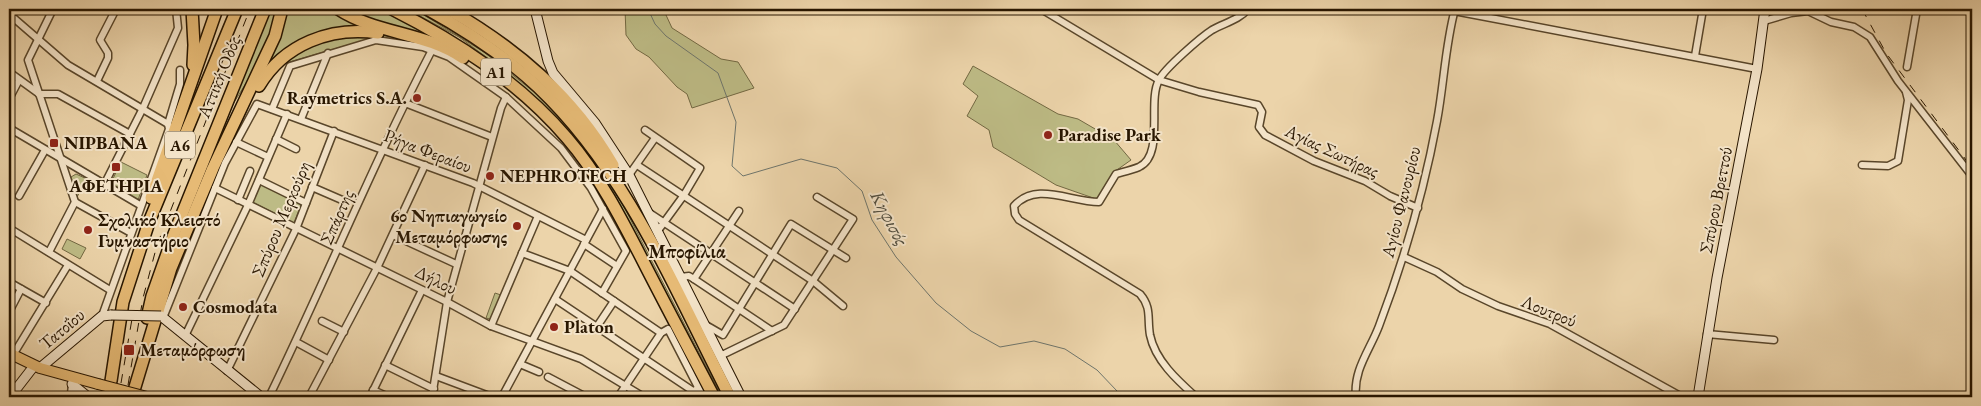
<svg xmlns="http://www.w3.org/2000/svg" width="1981" height="406" viewBox="0 0 1981 406" font-family="'EB Garamond',serif">
<style>
.green{fill:#bdbb85;stroke:#726842}
.lines{fill:none;stroke-linecap:round;stroke-linejoin:round}
.stream{stroke:#6e756c;stroke-width:1}
.highway-tunnel{stroke:#c5ae88;stroke-width:11;stroke-dasharray:11 5.5;stroke-linecap:butt}
.street-casing{stroke:#59462a;stroke-width:9}
.secondary-casing{stroke:#281600;stroke-width:11}
.primary-casing{stroke:#281600;stroke-width:12}
.highway-casing{stroke:#281600;stroke-width:14}
.street{stroke:#f3e3c8;stroke-width:6}
.secondary{stroke:#f3e3c8;stroke-width:9}
.primary{stroke:#e6ba75;stroke-width:10}
.highway{stroke:#e6ba75;stroke-width:11}
.rail{stroke:#281600;stroke-width:1;stroke-dasharray:9 9;stroke-linecap:butt}
.secondary-bridge-casing{stroke:#281600;stroke-width:11;stroke-linecap:butt}
.primary-bridge-casing{stroke:#281600;stroke-width:12;stroke-linecap:butt}
.secondary-bridge{stroke:#f3e3c8;stroke-width:9}
.primary-bridge{stroke:#e6ba75;stroke-width:10}
.poi-dot{fill:#8f2418;stroke:#f3e3c8;stroke-width:2}
.labels{text-anchor:middle;stroke-width:4;stroke-linejoin:round;paint-order:stroke}
.shield{fill:#f3e3c8;stroke:#65543c;stroke-width:1}
.shield-label{font-size:16px;font-weight:bold;fill:#281600}
.street-label{font-size:18px;fill:#281600;stroke:#f3e3c8}
.poi-label{font-size:18px;font-weight:bold;fill:#281600;stroke:#f3e3c8;text-anchor:start}
.water-label{font-size:19px;font-style:italic;fill:#514e3f;stroke:#f3e3c8}
.neighbourhood-label{font-size:19px;font-weight:bold;fill:#281600;stroke:#f3e3c8}
</style>
<rect width="100%" height="100%" fill="#ecd4aa"/>
<filter id="stains"><feTurbulence type="fractalNoise" baseFrequency=".004" numOctaves="4"/><feColorMatrix values="0 0 0 0 .2 0 0 0 0 .09 0 0 0 0 .02 0 0 0 .5 -.17"/></filter>
<radialGradient id="worn" r=".72"><stop offset=".6" stop-color="#630" stop-opacity="0"/><stop offset="1" stop-color="#630" stop-opacity=".3"/></radialGradient>
<g class="green">
<path d="M269,9H381L426,32L365,40L279,65L248,80L223,120Z"/>
<path d="M407,9L419,12L484,52L534,92L574,133L623,205L722,397H719L620,207L572,135L509,74L459,37Z"/>
<path d="M625,9H666V15L672,28L721,59L738,62L754,88L692,108L687,94L677,87L649,57L636,49L626,35Z"/>
<path d="M973,66L1058,114L1078,119L1114,140L1131,160L1114,172L1099,200L1056,185L993,147L989,130L967,116L978,96L963,84Z"/>
<path d="M121,162L147,175L138,200L110,185Z"/>
<path d="M76,174L87,179L77,197L71,177Z"/>
<path d="M260,184L301,205L294,223L253,202Z"/>
<path d="M67,239L86,248L80,259L62,249Z"/>
<path d="M495,293L501,295L490,319L486,318Z"/>
</g>
<g class="lines">
<path class="stream" d="M648,9L655,24L666,36L718,73L736,122L732,166L743,176L801,159L837,168L862,191L872,220L896,257L936,303L971,331L1000,347L1034,341L1065,349L1097,370L1117,391L1119,397"/>
<path class="highway-tunnel" d="M109,397L111,381"/>
<g class="street-casing">
<g id="street">
<path d="M1041,9L1159,80L1199,92L1258,105L1262,112L1259,127L1265,135L1314,161L1365,181L1390,196L1418,208"/>
<path d="M1454,11L1757,69"/>
<path d="M9,14L68,65L168,124"/>
<path d="M1764,21L1791,13L1808,11L1831,22L1854,27L1870,37L1898,81L1972,176"/>
<path d="M1695,56L1703,9"/>
<path d="M1907,67L1917,9"/>
<path d="M9,72L38,93"/>
<path d="M97,81L108,58V53L100,40L116,9"/>
<path d="M39,94H58L130,134"/>
<path d="M9,99L19,80"/>
<path d="M405,103L492,137"/>
<path d="M272,109L290,66L376,40L423,47L449,57L506,97L561,148L591,188L626,251L602,293"/>
<path d="M301,119L328,53"/>
<path d="M9,128L140,205"/>
<path d="M645,130L700,168L684,195L657,232"/>
<path d="M276,139L296,149"/>
<path d="M236,142L268,157"/>
<path d="M637,165L813,281L843,306"/>
<path d="M1862,165L1888,166L1898,161L1908,100L1906,92"/>
<path d="M629,175L655,138"/>
<path d="M259,180L306,203"/>
<path d="M104,185L143,108L178,28L176,9"/>
<path d="M312,187L342,200"/>
<path d="M215,188L447,302L491,326L581,359L644,397"/>
<path d="M19,196L45,150"/>
<path d="M238,200L250,171"/>
<path d="M75,202L131,233"/>
<path d="M648,212L795,309"/>
<path d="M9,228L110,290"/>
<path d="M393,235L456,264"/>
<path d="M584,244L617,266"/>
<path d="M49,252L75,202L28,60L53,9"/>
<path d="M522,253L570,271L661,333"/>
<path d="M1404,257L1437,272L1462,289L1498,306L1550,324L1682,397"/>
<path d="M680,277L689,276L694,279L739,211"/>
<path d="M694,279L772,331"/>
<path d="M9,282L46,303"/>
<path d="M555,299L693,391"/>
<path d="M9,312L21,289"/>
<path d="M102,316L169,129L168,124L180,84V70"/>
<path d="M163,318L225,163L257,104L473,183L586,240"/>
<path d="M322,321L344,332"/>
<path d="M704,324L723,335L791,224L846,258"/>
<path d="M491,326L538,216"/>
<path d="M596,328L614,301"/>
<path d="M1707,334L1774,340"/>
<path d="M185,336L248,205L287,114"/>
<path d="M296,342L329,360"/>
<path d="M13,355L68,265"/>
<path d="M720,356L784,325L853,219L817,197"/>
<path d="M520,364L539,372"/>
<path d="M385,365L434,389"/>
<path d="M227,371L296,229L334,131"/>
<path d="M436,376L492,397"/>
<path d="M548,377L586,397"/>
<path d="M72,384L71,394L74,397"/>
<path d="M373,390L389,397"/>
<path d="M269,397C325,282 373,163 432,50"/>
<path d="M309,397L377,268L425,165"/>
<path d="M370,397L422,290"/>
<path d="M432,397L447,302L501,108L506,97"/>
<path d="M502,397L603,209"/>
<path d="M618,397L661,333L668,329L703,397"/>
<path d="M686,397L697,389"/>
<path d="M1196,397C1177,380 1155,360 1150,335C1147,318 1152,308 1140,294L1019,220L1015,214L1014,206C1036,181 1070,202 1099,202L1116,174C1123,172 1132,170 1139,167C1165,155 1147,101 1159,80C1164,69 1201,37 1212,30C1224,23 1239,20 1248,9"/>
<path d="M1356,397C1353,370 1370,350 1379,326C1404,260 1424,191 1437,121C1444,84 1445,46 1455,9"/>
</g>
</g>
<g class="secondary-casing">
<g id="secondary">
<path d="M535,9L548,61L553,73L595,123L629,175L741,397"/>
<path d="M161,316L261,397"/>
<path d="M40,368L102,316L111,315"/>
<path d="M72,384L88,397"/>
<path d="M10,397L34,366"/>
<path d="M1698,397L1717,278L1757,69L1765,9"/>
</g>
</g>
<g class="primary-casing">
<path id="primary" d="M9,353L40,368L98,384"/>
</g>
<g class="highway-casing">
<g id="highway">
<path d="M192,9L194,45L193,65"/>
<path d="M338,9C376,34 425,32 463,58"/>
<path d="M392,9C457,42 519,82 567,138C599,175 622,220 644,263C667,308 691,353 714,397"/>
<path d="M427,9C467,31 504,55 538,87C627,171 675,290 730,397"/>
<path d="M448,9C516,48 573,96 613,165"/>
<path d="M259,86C284,44 331,26 378,33"/>
<path d="M151,198L217,9"/>
<path d="M147,318L152,296L174,234L265,9"/>
<path d="M111,381L123,302L149,222L237,9"/>
<path d="M135,387L171,268L213,168L275,36L282,9"/>
</g>
</g>
<use href="#street" class="street"/>
<use href="#secondary" class="secondary"/>
<use href="#primary" class="primary"/>
<use href="#highway" class="highway"/>
<g class="rail">
<path d="M1862,9L1886,53L1972,168"/>
<path d="M121,383L132,319"/>
<path d="M128,385L143,298L157,245L250,9"/>
</g>
<g class="secondary-bridge-casing">
<path id="secondary-bridge" d="M111,315L161,316"/>
</g>
<g class="primary-bridge-casing">
<path id="primary-bridge" d="M98,384L147,397"/>
</g>
<use href="#secondary-bridge" class="secondary-bridge"/>
<use href="#primary-bridge" class="primary-bridge"/>
</g>
<g class="poi-dot">
<circle cx="417" cy="98" r="5"/>
<circle cx="1048" cy="135" r="5"/>
<rect x="49" y="138" width="10" height="10" rx="2.5"/>
<rect x="111" y="162" width="10" height="10" rx="2.5"/>
<circle cx="490" cy="176" r="5"/>
<circle cx="517" cy="226" r="5"/>
<circle cx="88" cy="230" r="5"/>
<circle cx="183" cy="307" r="5"/>
<circle cx="554" cy="327" r="5"/>
<rect x="123" y="344" width="12" height="12" rx="2.5"/>
</g>
<g class="labels">
<g class="shield">
<rect x="481" y="58.5" width="30" height="27" rx="4"/>
<rect x="165" y="131.5" width="30" height="27" rx="4"/>
</g>
<g class="shield-label">
<text x="496" y="78">Α1</text>
<text x="180" y="151">Α6</text>
</g>
<g class="street-label">
<text transform="translate(219 77) rotate(-68)" y="6">Αττική Οδός</text>
<text transform="translate(428 151) rotate(21)" y="6">Ρήγα Φεραίου</text>
<text transform="translate(1332 151) rotate(25)" y="6">Αγίας Σωτήρας</text>
<text transform="translate(1716 200) rotate(-79)" y="6">Σπύρου Βρεττού</text>
<text transform="translate(1401 202) rotate(-76)" y="6">Αγίου Φανουρίου</text>
<text transform="translate(337 217) rotate(-66)" y="6">Σπάρτης</text>
<text transform="translate(281 219) rotate(-67)" y="6">Σπύρου Μερκούρη</text>
<text transform="translate(436 280) rotate(26)" y="6">Δήλου</text>
<text transform="translate(1549 311) rotate(22)" y="6">Λουτρού</text>
<text transform="translate(62 329) rotate(-40)" y="6">Τατοΐου</text>
</g>
<g class="poi-label">
<text x="407" y="104" text-anchor="end">Raymetrics S.A.</text>
<text x="1058" y="141">Paradise Park</text>
<text x="64" y="149">ΝΙΡΒΑΝΑ</text>
<text x="500" y="182">NEPHROTECH</text>
<text x="116" y="192" text-anchor="middle">ΑΦΕΤΗΡΙΑ</text>
<text x="507" y="222" text-anchor="end">6ο Νηπιαγωγείο<tspan x="507" dy="21">Μεταμόρφωσης</tspan></text>
<text x="98" y="226">Σχολικό Κλειστό<tspan x="98" dy="21">Γυμναστήριο</tspan></text>
<text x="193" y="313">Cosmodata</text>
<text x="564" y="333">Platon</text>
<text x="140" y="356">Μεταμόρφωση</text>
</g>
<g class="water-label">
<text transform="translate(890 218) rotate(62)" y="7">Κηφισός</text>
</g>
<g class="neighbourhood-label">
<text x="687" y="258">Μποφίλια</text>
</g>
</g>
<rect width="1981" height="406" fill="none" stroke="#ecd4aa" stroke-width="30"/>
<rect x="10" y="10" width="1961" height="386" fill="none" stroke="#281600" stroke-width="2.5"/>
<rect x="15" y="15" width="1951" height="376" fill="none" stroke="#281600"/>
<rect width="100%" height="100%" filter="url(#stains)"/>
<rect width="100%" height="100%" fill="url(#worn)"/>
</svg>
